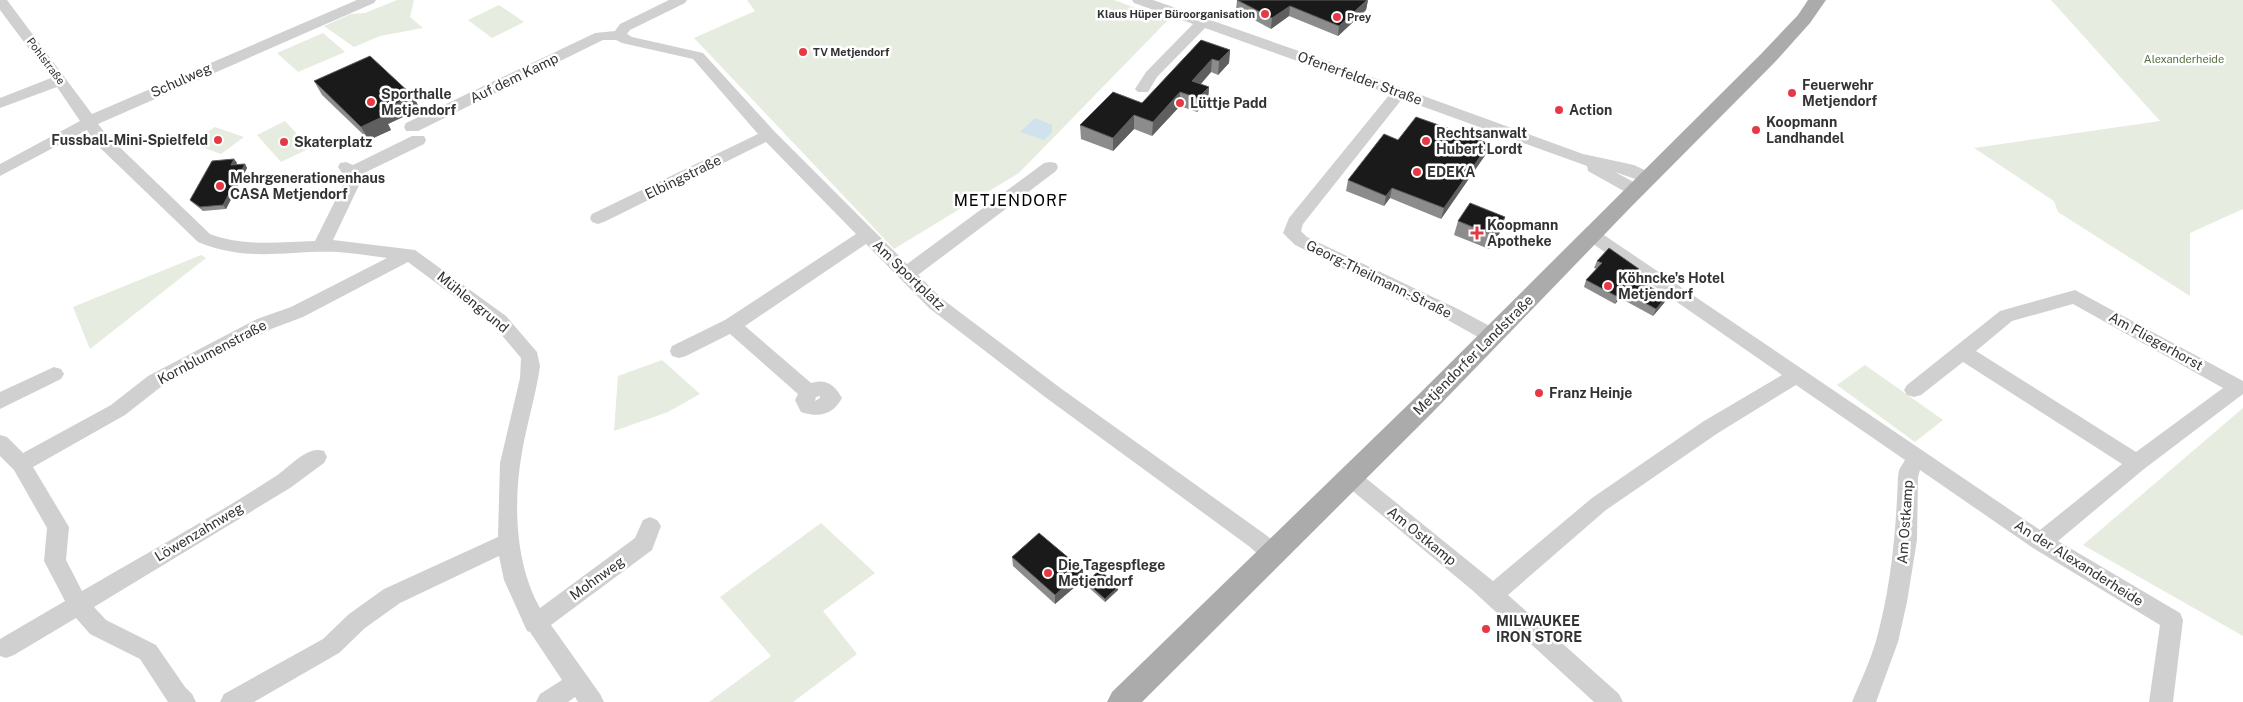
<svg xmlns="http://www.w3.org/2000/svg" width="2243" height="702" viewBox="0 0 2243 702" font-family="'Public Sans',sans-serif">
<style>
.green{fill:#e6ecdf}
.water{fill:#cfe2ee}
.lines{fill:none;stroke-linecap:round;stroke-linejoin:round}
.minor{fill:#d0d0d0;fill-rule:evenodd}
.major{fill:#ababab;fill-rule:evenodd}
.wall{fill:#8c8c8c}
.shaded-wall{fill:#5f5f5f}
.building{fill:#1a1a1a;stroke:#5f5f5f}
.poi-dot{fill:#e63946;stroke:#fff;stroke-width:2}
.labels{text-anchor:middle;stroke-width:5;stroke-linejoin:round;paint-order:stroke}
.far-poi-label{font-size:11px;font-weight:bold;fill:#333;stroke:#fff;text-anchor:start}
.far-park-label{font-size:11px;fill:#56703f;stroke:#fff}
.far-street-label{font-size:11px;fill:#333;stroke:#fff}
.street-label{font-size:14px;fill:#333;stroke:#fff}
.poi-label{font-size:14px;font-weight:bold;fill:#333;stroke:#fff;text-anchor:start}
.quarter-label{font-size:16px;letter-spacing:1px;fill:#000;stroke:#fff}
</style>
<rect width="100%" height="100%" fill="#fff"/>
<g class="green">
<path d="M397,0H414L410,17L423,28L380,36L354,47L324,26L351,14L365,13Z"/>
<path d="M747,0H1114L1168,20L1019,173L894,249L694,38L755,11Z"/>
<path d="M2051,0H2243V209L2190,233V296L2058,212L2054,201L1974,148L2160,121Z"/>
<path d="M499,5L524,22L492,38L468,20Z"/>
<path d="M323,33L345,52L298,72L277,53Z"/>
<path d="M285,121L310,148L281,162L257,135Z"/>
<path d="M215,127L244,137L221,154L191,143Z"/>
<path d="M201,255L206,258L90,349L73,307Z"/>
<path d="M662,360L700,394L668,412L614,431L618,376Z"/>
<path d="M1865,365L1943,420L1915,442L1837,385Z"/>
<path d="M2243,408V636L2083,545Z"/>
<path d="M821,523L875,573L823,611L857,654L793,702H709L771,656L720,597Z"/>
</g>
<path class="water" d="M1035,118L1052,125V132L1044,140L1020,132Z"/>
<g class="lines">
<g class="minor">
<path d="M0,0H7L92,114L357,0H376L374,3L98,124L106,134L210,234C244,247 280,242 315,241L346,179L338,167L340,163L346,162L353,165L412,136H424L426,140L424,144L360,175L362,179L333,240L415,250L506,316L537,352L540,366C536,395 527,423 522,452C513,502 515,564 540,608L635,538L643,520L650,517L657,520L661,526L652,550L551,625L600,694L604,702H578L575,697L568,702H536L540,694L562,680L530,632L527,631L504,580L499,556L400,603L365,628L339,653L254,702H220L224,694L323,639L349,614L384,589L498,537L500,463L520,378L521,358L494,326L408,262L303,317L271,329L162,386L125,415L33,467L69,527L66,560L82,591C147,553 213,517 276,476C290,467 307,445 324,451L327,457L324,463L290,488L94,607L106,620L156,645L185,687L192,694L196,702H168L140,659L90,634L76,618L14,655L6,658L0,656V639L65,601L44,561L47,528L14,470L0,456V435L7,437L23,453L111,405L148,376L257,319L291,307L387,258C371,256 354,253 338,252C286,250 249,263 198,242L94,142L87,130L0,176V164L80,121L57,87L0,108V98L51,78L0,10Z"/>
<path d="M669,0H687L685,3L630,30L627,34L632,37L703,53L774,131L907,264L1044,163L1050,162L1056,163L1058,167L1056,171L918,275L941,298L1059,387L1266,535L1281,547L1284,554L1281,561C1267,565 1260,556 1250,547L1045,397L929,308L866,244L745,326L811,383C826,378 835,385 842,398C833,415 819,418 801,412L795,400L798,394L730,334L686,356L679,358L672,356L670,351L672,346L725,320L856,234L766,142L604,222L598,224L592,222L590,218L592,214L758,134L693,59L622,43L616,40H603L418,131H406L404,127L406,123L595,33L615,31L620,24ZM820,396V398L815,401L816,397Z"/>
<path d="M1132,0H1153L1319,58L1583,154L1634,165L1653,174L1655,178L1653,182L1647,183L1615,172L1641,186L1643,190L1641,194L1635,196L1629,194L1588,171L1587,166L1402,99L1303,224L1301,231L1307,237L1458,309L1499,331L1501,336L1499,341L1492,343L1485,341L1446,319L1295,245L1283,233L1289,218L1390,94L1205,28L1157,77L1148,92H1138L1135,89L1146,72L1193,24L1134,3Z"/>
<path d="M1592,229L1598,231L2040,530L2122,464L1963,362L1921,395L1914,397L1907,395L1904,390L1907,385L2000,311L2075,290L2243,381V394L2144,469L2058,541L2180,613L2183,620L2173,702H2149L2160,625L2033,548L1920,470L1918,477L1917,540L1907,602L1898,642L1876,702H1852C1860,682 1870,662 1876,641C1891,587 1896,532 1898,477L1899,470L1905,460L1796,385L1718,433L1606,510L1508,595L1619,694L1623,702H1594L1472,590L1343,483L1340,477L1343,471L1350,469L1357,471L1493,581L1592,498L1704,421L1782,375L1586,239L1583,235L1586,231ZM2073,304L2223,388L2136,452L1976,351L2012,321Z"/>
<path d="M54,367L61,369L64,374L61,379L0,409V392Z"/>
</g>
<path class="major" d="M1808,0H1826L1810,23L1775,62L1629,209L1432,413L1142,702H1107L1112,692L1414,399L1761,54L1798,15Z"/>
</g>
<g class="wall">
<path d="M1237,0H1368L1366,10L1338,36L1289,16L1271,29L1236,10Z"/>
<path d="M1201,40L1230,50L1229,63L1218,75L1211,72L1201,84L1209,87L1208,100L1197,112L1180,106L1152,136L1134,129L1113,151L1081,139L1080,125L1142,103Z"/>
<path d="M314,81L413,96L420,109L388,124L391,130L369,140L322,95Z"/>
<path d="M1398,140L1480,141L1486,154L1441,219L1390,198L1384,206L1346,191L1348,180Z"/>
<path d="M234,159L237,163L236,165L245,164L247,168L226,209L203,211L193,203L190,200Z"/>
<path d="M1505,217L1501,231L1489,249L1454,235L1458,221Z"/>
<path d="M1597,261L1636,276L1633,278L1667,296L1664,303L1653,316L1620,298L1615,304L1584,287L1586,280L1597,269L1594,268Z"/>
<path d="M1012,557L1083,580L1055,604L1013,566Z"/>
<path d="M1086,582L1118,590L1105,602L1086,585Z"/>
</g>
<g class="shaded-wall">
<path d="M1368,0L1366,10L1338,36L1339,26Z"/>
<path d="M1290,6L1289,16L1271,29L1272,18Z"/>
<path d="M1230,50L1229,63L1218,75L1219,61Z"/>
<path d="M1212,59L1211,72L1192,94V81Z"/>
<path d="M1209,87L1208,100L1197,112L1198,98Z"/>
<path d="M1180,92V106L1152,136L1153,122Z"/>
<path d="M413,96L420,109L388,124L391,130L369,140L361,127L379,111Z"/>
<path d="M1134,115V129L1113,151V138Z"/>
<path d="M1489,144L1486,154L1441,219L1444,208Z"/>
<path d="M234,159L237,163L234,169L231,165Z"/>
<path d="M245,164L247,168L226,209L223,205Z"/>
<path d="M1392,188L1390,198L1384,206L1386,196Z"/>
<path d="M1505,217L1501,231L1489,249L1493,235Z"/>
<path d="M1639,269L1636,276L1628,284L1631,277Z"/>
<path d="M1623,291L1620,298L1615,304L1618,297Z"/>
<path d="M1667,296L1664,303L1653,316L1656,309Z"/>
<path d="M1083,570V580L1055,604V595Z"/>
<path d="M1118,587V590L1105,602V599Z"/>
</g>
<g class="building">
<path d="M1237,0H1367L1339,26L1290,6L1272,18Z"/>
<path d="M1201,40L1230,50L1219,61L1212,59L1192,81L1209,87L1198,98L1180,92L1153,122L1134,115L1113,138L1080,125L1113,92L1142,103Z"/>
<path d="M370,56L413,96L379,111L384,116L361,127L314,81Z"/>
<path d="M1416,117L1464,134L1466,132L1481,137L1479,140L1489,144L1444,208L1392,188L1386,196L1348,180L1384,134L1398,140Z"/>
<path d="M234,159L231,165L245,164L223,205L200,207L190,200L212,161Z"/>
<path d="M1470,203L1505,217L1493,235L1458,221Z"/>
<path d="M1609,248L1639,269L1631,277L1667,296L1656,309L1623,291L1618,297L1586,280L1602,263L1597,261Z"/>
<path d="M1039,533L1083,570L1055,595L1012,557Z"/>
<path d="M1100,570L1118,587L1105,599L1086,582Z"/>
</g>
<g class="poi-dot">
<circle cx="1265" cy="14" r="5"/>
<circle cx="1337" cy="17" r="5"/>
<circle cx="803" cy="52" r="5"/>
<circle cx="1792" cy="93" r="5"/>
<circle cx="371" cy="102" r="5"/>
<circle cx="1180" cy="103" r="5"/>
<circle cx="1559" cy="110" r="5"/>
<circle cx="1756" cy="130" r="5"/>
<circle cx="218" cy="140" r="5"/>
<circle cx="1426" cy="141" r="5"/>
<circle cx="284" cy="142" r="5"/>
<circle cx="1417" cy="172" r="5"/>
<circle cx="220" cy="186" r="5"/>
<path d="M1474.5 225.5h5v5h5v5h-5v5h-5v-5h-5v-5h5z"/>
<circle cx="1608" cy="286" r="5"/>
<circle cx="1539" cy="393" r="5"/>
<circle cx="1048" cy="573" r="5"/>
<circle cx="1486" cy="629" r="5"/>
</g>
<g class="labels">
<g class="far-poi-label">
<text x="1255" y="18" text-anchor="end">Klaus Hüper Büroorganisation</text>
<text x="1347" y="21">Prey</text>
<text x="813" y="56">TV Metjendorf</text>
</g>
<g class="far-park-label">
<text x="2184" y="63">Alexanderheide</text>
</g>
<g class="far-street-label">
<text transform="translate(46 61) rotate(53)" y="4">Pohlstraße</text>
</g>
<g class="street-label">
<text transform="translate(514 78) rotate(-26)" y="5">Auf dem Kamp</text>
<text transform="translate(1360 78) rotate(20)" y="5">Ofenerfelder Straße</text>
<text transform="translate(181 80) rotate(-24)" y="5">Schulweg</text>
<text transform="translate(683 177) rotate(-26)" y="5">Elbingstraße</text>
<text transform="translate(909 275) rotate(44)" y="5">Am Sportplatz</text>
<text transform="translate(1379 279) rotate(26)" y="5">Georg-Theilmann-Straße</text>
<text transform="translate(473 302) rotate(39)" y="5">Mühlengrund</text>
<text transform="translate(2156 341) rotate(29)" y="5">Am Fliegerhorst</text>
<text transform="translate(212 352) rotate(-28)" y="5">Kornblumenstraße</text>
<text transform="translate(1473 355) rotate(-45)" y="5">Metjendorfer Landstraße</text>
<text transform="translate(1905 522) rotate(-86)" y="5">Am Ostkamp</text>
<text transform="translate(199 532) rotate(-31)" y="5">Löwenzahnweg</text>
<text transform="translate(1422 536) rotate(39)" y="5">Am Ostkamp</text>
<text transform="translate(2079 563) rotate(32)" y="5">An der Alexanderheide</text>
<text transform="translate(597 578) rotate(-36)" y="5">Mohnweg</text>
</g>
<g class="poi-label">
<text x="1802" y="90">Feuerwehr<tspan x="1802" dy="16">Metjendorf</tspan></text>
<text x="381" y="99">Sporthalle<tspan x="381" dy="16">Metjendorf</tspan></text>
<text x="1190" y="108">Lüttje Padd</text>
<text x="1569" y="115">Action</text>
<text x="1766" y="127">Koopmann<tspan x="1766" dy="16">Landhandel</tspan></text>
<text x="1436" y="138">Rechtsanwalt<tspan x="1436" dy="16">Hubert Lordt</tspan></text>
<text x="208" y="145" text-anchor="end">Fussball-Mini-Spielfeld</text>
<text x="294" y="147">Skaterplatz</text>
<text x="1427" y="177">EDEKA</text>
<text x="230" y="183">Mehrgenerationenhaus<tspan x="230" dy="16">CASA Metjendorf</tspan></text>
<text x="1487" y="230">Koopmann<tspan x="1487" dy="16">Apotheke</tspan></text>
<text x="1618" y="283">Köhncke's Hotel<tspan x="1618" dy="16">Metjendorf</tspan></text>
<text x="1549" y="398">Franz Heinje</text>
<text x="1058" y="570">Die Tagespflege<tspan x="1058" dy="16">Metjendorf</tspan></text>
<text x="1496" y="626">MILWAUKEE<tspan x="1496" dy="16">IRON STORE</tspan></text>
</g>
<g class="quarter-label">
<text x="1011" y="206">METJENDORF</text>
</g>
</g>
</svg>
